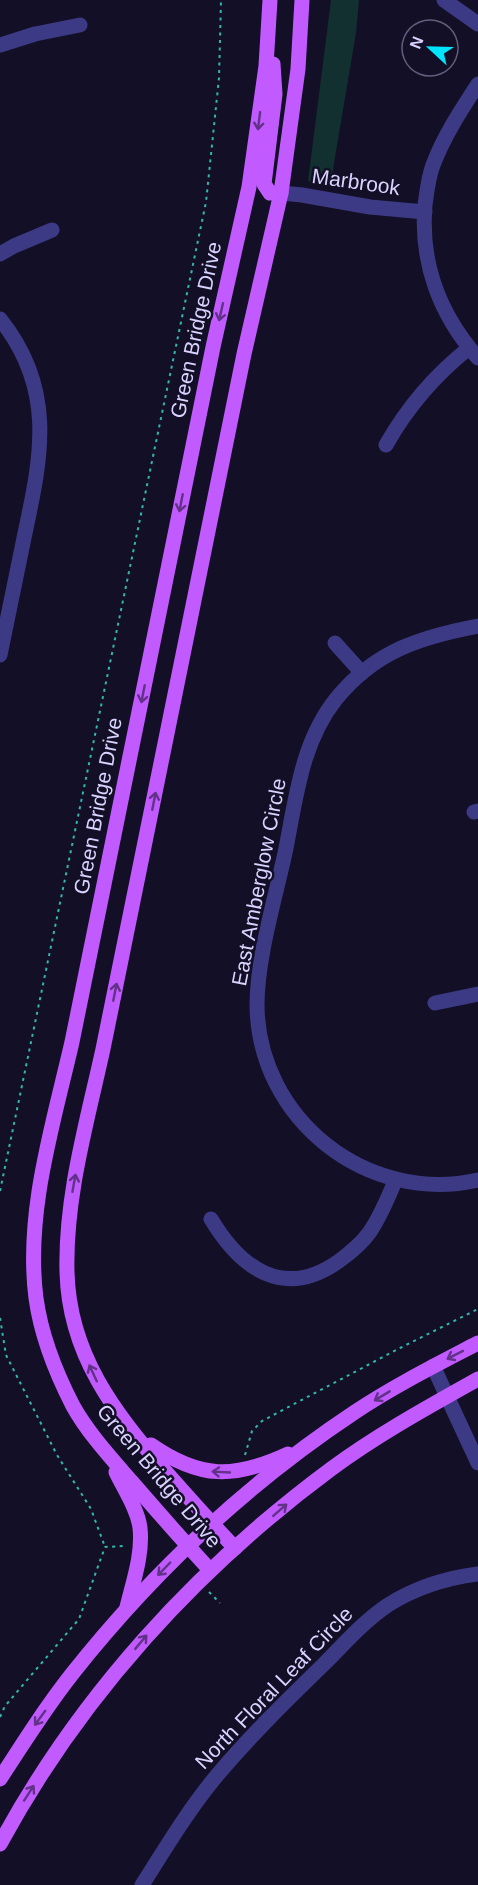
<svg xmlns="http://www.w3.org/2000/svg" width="478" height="1885" viewBox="0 0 478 1885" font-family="Arial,sans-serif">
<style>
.green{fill:#12302f}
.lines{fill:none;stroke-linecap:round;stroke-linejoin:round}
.path{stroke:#2fb8b0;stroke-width:2;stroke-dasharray:3 4.5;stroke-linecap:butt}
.minor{stroke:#3d3a85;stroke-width:15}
.major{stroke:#c25bff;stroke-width:15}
.oneway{stroke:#623188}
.labels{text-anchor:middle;stroke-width:5;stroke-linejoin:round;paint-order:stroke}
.street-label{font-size:21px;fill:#d9d4ff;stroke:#130f26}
</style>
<rect width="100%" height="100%" fill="#130f26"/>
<path class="green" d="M331,0H359L356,33L330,187L308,181Z"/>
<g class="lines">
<g class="path">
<path d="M0,1191L206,202L219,78L221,0"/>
<path d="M0,1318L6,1355L57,1455L91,1509L105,1547"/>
<path d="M245,1455L252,1431L262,1421L400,1348L478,1309"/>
<path d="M209,1592L220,1603"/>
<path d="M0,1717L5,1706L79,1619L105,1547L125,1546"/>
</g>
<g class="minor">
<path d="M444,0L478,24"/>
<path d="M0,45L35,34L80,25"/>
<path d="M478,84C461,110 444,136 433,165C428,178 427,192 425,205C420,263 440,315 478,358"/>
<path d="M281,193L302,195L370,207L425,212"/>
<path d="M0,254L14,246L52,230"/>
<path d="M0,319C57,390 41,458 24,538C16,577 8,616 0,655"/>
<path d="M386,445C408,406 435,375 469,348"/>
<path d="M478,626C420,637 375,651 336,699C301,743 296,799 285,853C275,899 257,958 257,1005C258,1119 367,1205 478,1180"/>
<path d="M335,643L362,673"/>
<path d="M474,812L478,811"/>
<path d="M435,1003L478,994"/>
<path d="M211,1219C241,1269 284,1300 339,1261C350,1253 361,1244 369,1233C381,1216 388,1197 396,1179"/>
<path d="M433,1366L478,1463"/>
<path d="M142,1885C165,1849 187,1812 214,1779C248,1738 286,1701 324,1664C344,1644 364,1621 388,1605C415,1588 446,1578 478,1574"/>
</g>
<g class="major">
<path d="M273,64L275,94L264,184L270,193H281"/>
<path d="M151,1445C200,1479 234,1479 288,1454"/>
<path d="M116,1472C124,1489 138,1510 140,1528C143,1554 133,1582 127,1607"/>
<path d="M235,1548C211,1523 188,1497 165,1471C114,1412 69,1354 67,1272C65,1197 87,1122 103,1049L244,354L281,193L298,69L302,0"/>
<path d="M210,1570C183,1541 157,1511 131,1481C111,1458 88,1433 73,1406C56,1373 41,1335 36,1298C25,1213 53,1125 72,1042L213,347L249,187L266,66L270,0"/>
<path d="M0,1779C23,1743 46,1707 72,1674C152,1573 248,1483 355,1412C394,1386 436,1365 478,1343"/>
<path d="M0,1844C80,1696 196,1569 331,1469C377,1435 428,1407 478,1379"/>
</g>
</g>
<defs><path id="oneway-shaft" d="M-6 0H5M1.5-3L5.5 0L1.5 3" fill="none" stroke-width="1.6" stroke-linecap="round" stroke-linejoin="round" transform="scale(1.5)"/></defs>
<g class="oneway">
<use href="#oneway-shaft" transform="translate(259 121) rotate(97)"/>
<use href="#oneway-shaft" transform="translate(221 312) rotate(103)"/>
<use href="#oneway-shaft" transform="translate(181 503) rotate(101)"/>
<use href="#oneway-shaft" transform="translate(143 694) rotate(101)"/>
<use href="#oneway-shaft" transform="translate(154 801) rotate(-79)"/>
<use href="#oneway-shaft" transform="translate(115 992) rotate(-79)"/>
<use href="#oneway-shaft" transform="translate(74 1183) rotate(-80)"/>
<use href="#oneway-shaft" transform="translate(455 1355) rotate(153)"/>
<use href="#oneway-shaft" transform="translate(93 1373) rotate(-115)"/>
<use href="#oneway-shaft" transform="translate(382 1396) rotate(149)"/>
<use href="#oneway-shaft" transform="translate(221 1472) rotate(-177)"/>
<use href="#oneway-shaft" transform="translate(280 1510) rotate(-41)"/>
<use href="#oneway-shaft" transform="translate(164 1569) rotate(134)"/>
<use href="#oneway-shaft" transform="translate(141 1642) rotate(-50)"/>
<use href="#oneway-shaft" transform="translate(40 1718) rotate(126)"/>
<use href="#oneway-shaft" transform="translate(29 1793) rotate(-57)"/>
</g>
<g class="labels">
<g class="street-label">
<text transform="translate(356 182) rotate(8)" y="7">Marbrook</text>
<text transform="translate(196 330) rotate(-78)" y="7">Green Bridge Drive</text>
<text transform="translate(98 806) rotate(-79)" y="7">Green Bridge Drive</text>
<text transform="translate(259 882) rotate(-79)" y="7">East Amberglow Circle</text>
<text transform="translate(159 1476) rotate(50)" y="7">Green Bridge Drive</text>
<text transform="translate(274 1688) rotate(-46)" y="7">North Floral Leaf Circle</text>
</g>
</g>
<g transform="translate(430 48) rotate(292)"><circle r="28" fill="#130f26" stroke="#625e7d" stroke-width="1.5"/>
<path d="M0-4.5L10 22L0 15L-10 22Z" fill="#00e5ff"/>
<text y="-9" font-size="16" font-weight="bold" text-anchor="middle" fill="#d9d4ff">N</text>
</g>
</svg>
